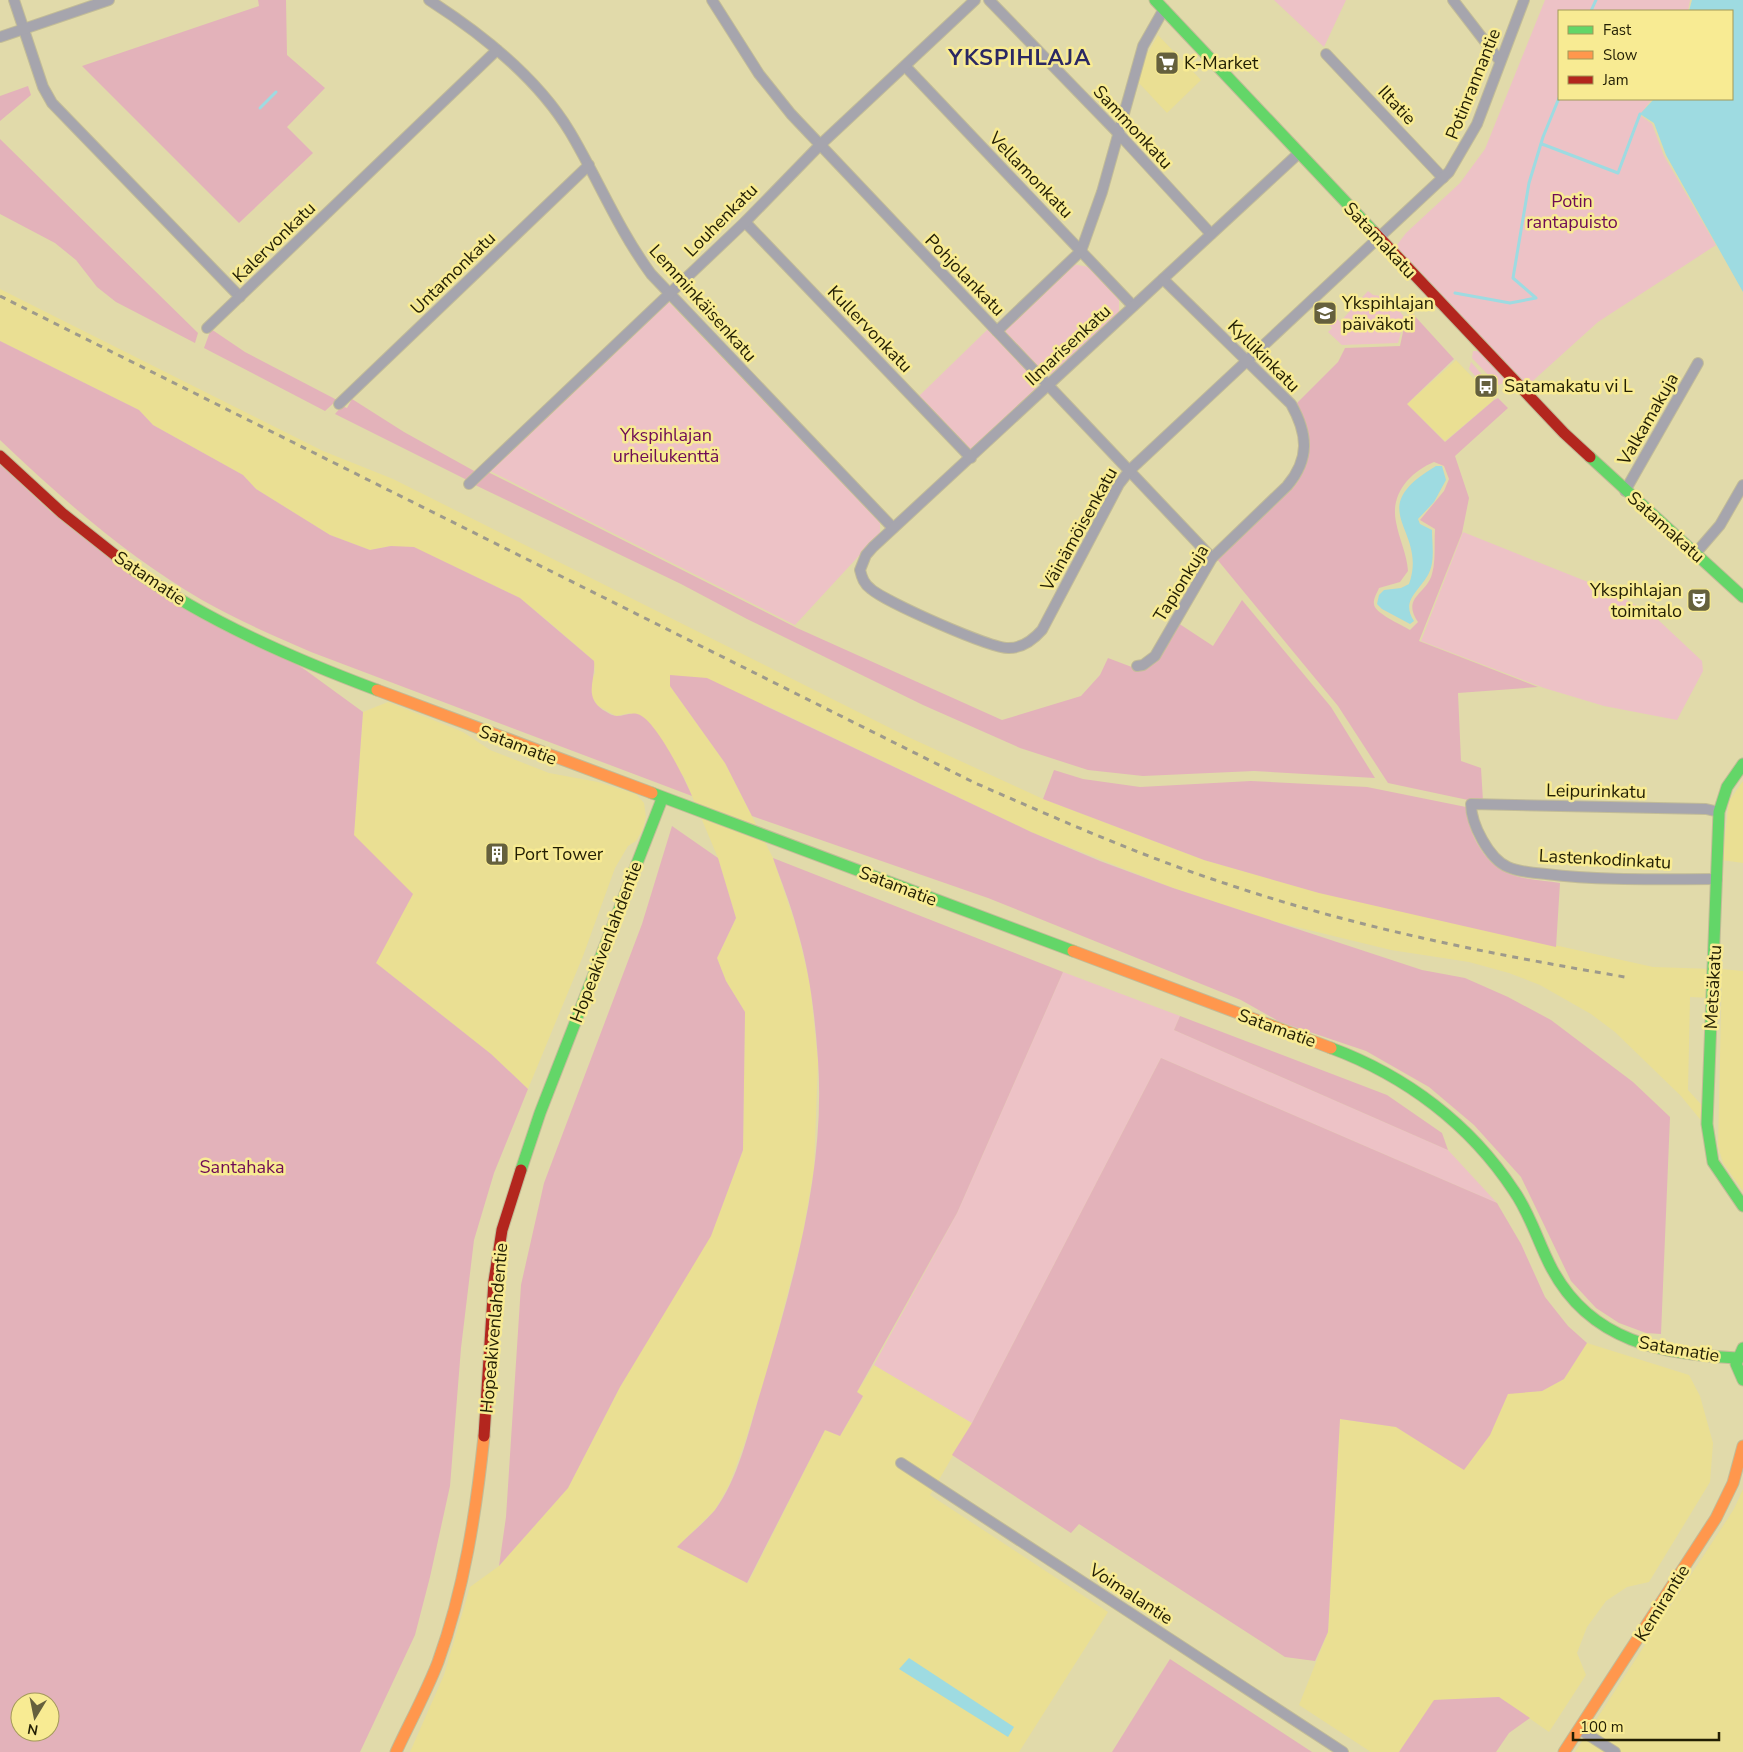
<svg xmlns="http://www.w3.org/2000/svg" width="1743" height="1752" viewBox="0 0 1743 1752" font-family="'Nunito Sans',sans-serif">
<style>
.built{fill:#eadf93}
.green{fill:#edc2c6}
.forest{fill:#e3b2ba;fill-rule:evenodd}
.water{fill:#9edbe1}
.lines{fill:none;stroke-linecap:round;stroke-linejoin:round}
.stream{stroke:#9edbe1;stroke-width:3}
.street-casing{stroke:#c2bc98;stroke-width:12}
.fast-casing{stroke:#c2bc98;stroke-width:13}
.slow-casing{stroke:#c2bc98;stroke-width:13}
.jam-casing{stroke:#c2bc98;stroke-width:13}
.street{stroke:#a6a5ad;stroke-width:10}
.fast{stroke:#63d668;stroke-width:11}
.slow{stroke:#ff974d;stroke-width:11}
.jam{stroke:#b3261e;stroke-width:11}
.rail{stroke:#9e9a8b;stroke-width:3;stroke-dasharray:6 6;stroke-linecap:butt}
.labels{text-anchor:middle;stroke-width:5;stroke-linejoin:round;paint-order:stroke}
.poi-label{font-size:18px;fill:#221e03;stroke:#f8eb93;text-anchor:start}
.street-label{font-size:18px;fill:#221e03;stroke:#f8eb93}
.park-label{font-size:18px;fill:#6e0b56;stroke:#f8eb93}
.district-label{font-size:22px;font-weight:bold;letter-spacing:1px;fill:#2b2863;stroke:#f8eb93}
</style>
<rect width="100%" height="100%" fill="#e1daaa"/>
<g class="built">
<path d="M1158,35L1201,80L1167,113L1138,82L1147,54Z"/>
<path d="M0,289L323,451L393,479L906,736L1043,799L1204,860L1317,892L1653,967L1714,969L1712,998L1690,997L1688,1090L1708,1112V1129L1681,1096L1615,1032L1591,1014L1540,985L1509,973L1469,962L1391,950L1276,922L1173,888L1031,832L767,706L670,686L725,763L773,858L797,929L810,984L818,1062L814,1169L802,1238L771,1358L744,1445L729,1485L715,1510L677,1547L748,1583L825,1430L840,1436L863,1397L857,1392L874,1365L972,1423L930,1495L1108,1612L1019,1752H410L444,1675L470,1587L499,1566L568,1488L620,1387L712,1232L743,1150L745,1012L726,981L717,958L736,918L718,858L684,777L630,713L616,716L597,705L590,693L591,682L595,673L594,661L549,622L520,598L430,555L391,546L370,550L330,535L256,489L243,475L153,425L139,410L0,341Z"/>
<path d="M1456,360L1494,400L1445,441L1407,404Z"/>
<path d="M388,702L463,732L490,750L549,773L598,782L636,794L644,803L646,817L643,829L636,841L628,846L615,868L583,956L528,1089L491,1054L376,963L389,935L354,835L363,712Z"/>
<path d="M1743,781V863L1722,860L1729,801Z"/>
<path d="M1722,969L1743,971V1191L1723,1163L1718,1146Z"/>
<path d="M1587,1343L1689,1375L1700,1396L1713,1443L1710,1482L1649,1582L1627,1587L1606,1601L1587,1627L1577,1653L1586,1675L1549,1732L1499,1697L1435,1700L1399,1752H1371L1299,1705L1328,1632L1340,1419L1396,1427L1464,1469L1490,1435L1508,1393L1542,1391L1564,1379Z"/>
<path d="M1743,1489V1752H1575L1734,1509Z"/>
</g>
<g class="green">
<path d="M1274,0H1346L1324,47Z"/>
<path d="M1545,0H1690L1688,11H1559V99H1652L1640,115L1652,124L1664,156L1716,245L1598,322L1526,387L1394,249L1406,233L1460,183L1485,149Z"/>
<path d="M1072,264L1089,267L1119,300V313L1053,374L1042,373L1005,334L1006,327Z"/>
<path d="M1368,291L1373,295L1388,297L1405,318L1398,343L1342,345L1328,332L1332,328L1327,322L1334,315L1340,322Z"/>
<path d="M668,301L880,522V533L795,625L490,471Z"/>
<path d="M988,329L1035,379L1036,390L970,450L919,396Z"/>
<path d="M1473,351H1478L1505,379L1504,383L1498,385L1472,358Z"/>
<path d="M1471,362L1491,385L1492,386H1484L1469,369Z"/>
<path d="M1463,532L1608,590L1652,614L1702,661L1703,671L1677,720L1604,706L1544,688L1421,641Z"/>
<path d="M1063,972L1180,1016L1174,1030L1448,1150L1497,1203L1161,1058L972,1423L874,1365L957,1213Z"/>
</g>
<g class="forest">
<path d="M258,0H286L287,55L325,88L287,127L313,153L239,223L82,66L259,6Z"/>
<path d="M28,86L31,95L0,121V96Z"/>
<path d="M0,139L198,333L195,343L116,302L97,287L76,260L55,243L0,214Z"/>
<path d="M1412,313L1454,359L1407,404L1445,442L1494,400L1498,398L1508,408L1455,456L1469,498L1462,533L1419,641L1538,687L1458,693L1461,761L1481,768L1483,801L1468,800L1388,783L1338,706L1216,558L1293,488C1314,461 1312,433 1296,404L1338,362L1345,348L1400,346L1406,318ZM1434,462L1444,466L1449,479L1444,491L1420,520L1435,529C1434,544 1436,560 1432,574C1427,594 1401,597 1418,622L1410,630C1402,625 1374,613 1374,604C1373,599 1377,593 1379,588L1400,582L1408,571C1407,554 1399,539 1396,522C1390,494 1410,472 1434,462Z"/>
<path d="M211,329L245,352L337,400L325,411L204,348Z"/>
<path d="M0,341L139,410L153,425L243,475L256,489L330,535L370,550L391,546L414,547L520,598L594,661C596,680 583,696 603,710C607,712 612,716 617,716C624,716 632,711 640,715C657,723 685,779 692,796L311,652C274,636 237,620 202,600C127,556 63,500 0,440Z"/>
<path d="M352,399L404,432L476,472L467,480L335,414L342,406L347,408Z"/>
<path d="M0,464L51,512L304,669L363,712L354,835L413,894L376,963L491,1054L528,1089L494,1173L474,1240L461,1348L450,1486L430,1577L415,1635L360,1752H0ZM20,1702H50V1732H20Z"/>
<path d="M488,472L797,628L1002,720L1081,696L1100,675L1108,658L1137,669L1178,623L1213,646L1242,600L1331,707L1375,778L1254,771L1143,776L1088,770L1057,760L1020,748L923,705L747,619L681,584L473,484Z"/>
<path d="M670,675L707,678L1031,832L1100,861L1173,888L1422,970L1465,978L1508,997L1551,1020L1633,1082L1670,1117L1661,1334L1646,1333L1619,1323L1596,1308L1571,1281L1521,1177L1474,1125L1429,1087L1366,1051L1280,1022L1241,1000L988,898L752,816L725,763L670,686Z"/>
<path d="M1054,770L1083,779L1140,787L1251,781L1367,787L1466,807C1468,830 1481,858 1502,870C1518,880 1542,880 1560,883L1556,947L1319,893L1204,860L1043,799Z"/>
<path d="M672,826L718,858L736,918L717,958L726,981L745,1012L743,1150L711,1236L620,1387L568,1488L499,1566L506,1517L521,1285L544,1183L642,924Z"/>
<path d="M773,858L1063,972L957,1213L857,1392L863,1396L840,1436L825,1430L747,1583L677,1547C689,1535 704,1523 715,1510C738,1479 748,1434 759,1397C791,1289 826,1174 818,1060C815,1016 810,972 797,929C791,905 781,881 773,858Z"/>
<path d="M1180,1016L1387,1095L1442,1133L1448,1150L1174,1030Z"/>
<path d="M1161,1058L1497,1203L1521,1244L1545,1297L1568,1326L1587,1343L1564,1379L1542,1391L1508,1394L1490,1435L1464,1470L1396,1427L1340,1419L1328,1632L1315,1661L1285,1657L1079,1524L1071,1533L952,1455L972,1423Z"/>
<path d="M1170,1659L1312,1752H1112Z"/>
<path d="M1499,1697L1530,1718L1509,1733L1496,1752H1399L1434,1700Z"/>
</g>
<g class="water">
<path d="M1692,0H1743V292L1666,155L1654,123L1640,114L1654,99H1732V11H1689Z"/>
<path d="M1436,466H1442L1446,480L1434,502L1418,519L1420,524L1432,530C1432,543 1435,561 1429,573C1420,591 1400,600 1414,621L1410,624L1382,609L1377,604L1379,595L1384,590L1401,588L1409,584C1429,528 1360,511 1436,466Z"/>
<path d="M909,1658L1014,1727L1008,1737L899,1669Z"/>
</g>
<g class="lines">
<g class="stream">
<path d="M1591,11L1596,0"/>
<path d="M260,108L276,92"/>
<path d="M1542,144L1618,173L1640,114"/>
<path d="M1455,293L1510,303L1536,298L1513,278L1529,183L1543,137L1559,98"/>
</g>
<g class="street-casing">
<g id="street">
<path d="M14,0L43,87L52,103L240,297"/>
<path d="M429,0C482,34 537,77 570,132C598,179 618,229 651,274L893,528"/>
<path d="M712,0L759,74L791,114L1212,558"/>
<path d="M989,0L1119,134L1211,234"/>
<path d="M1453,0L1500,61"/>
<path d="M0,37L109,0"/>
<path d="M1326,54L1443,178"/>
<path d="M905,66L1133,306"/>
<path d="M1299,153L873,547L866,555L860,570C862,578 864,584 871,589C886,602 991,649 1009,648C1022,648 1034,639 1042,630L1119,484L1130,470L1449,172L1477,124L1524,0"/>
<path d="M745,222L971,458"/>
<path d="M207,328L497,50"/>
<path d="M997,331L1081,251L1102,192L1143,46L1164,9"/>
<path d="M339,404L589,165"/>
<path d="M469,484L745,222L820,145L975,0"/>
<path d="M1625,491L1698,363"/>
<path d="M1695,554L1720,525L1743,485"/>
<path d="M1137,666L1143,665L1155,656L1212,558L1287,486C1310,459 1308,434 1291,404L1163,279"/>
<path d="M1717,879C1660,879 1602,881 1546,874C1534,873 1519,872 1508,867C1489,859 1471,824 1471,804L1706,809L1719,812"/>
<path d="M901,1463L1343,1752"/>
<path d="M1579,1729L1615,1752"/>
</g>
</g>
<g class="fast-casing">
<g id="fast">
<path d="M1155,0L1374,232"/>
<path d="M1590,457L1743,597"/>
<path d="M134,570C209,622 292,658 377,690"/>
<path d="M1743,764L1727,787L1719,812L1707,1124L1713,1162L1743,1206"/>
<path d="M652,793L1073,951"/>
<path d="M1331,1048C1406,1076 1470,1124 1514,1191C1531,1215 1538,1243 1552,1269C1591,1342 1662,1354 1737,1358"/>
<path d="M521,1170L540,1113L662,799"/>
<path d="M1743,1348L1736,1364L1743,1380"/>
</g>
</g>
<g class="slow-casing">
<g id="slow">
<path d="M377,690L652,793"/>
<path d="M1073,951L1331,1048"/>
<path d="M396,1752C410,1722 426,1693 438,1662C464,1590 476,1513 484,1436"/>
<path d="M1564,1752L1716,1518L1733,1483L1743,1446"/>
</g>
</g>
<g class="jam-casing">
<g id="jam">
<path d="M1374,232L1564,433L1590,457"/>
<path d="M0,456L62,513L134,570"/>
<path d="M484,1436L494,1281L502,1230L521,1170"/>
</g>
</g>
<use href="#street" class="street"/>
<use href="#fast" class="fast"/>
<use href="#slow" class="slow"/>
<use href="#jam" class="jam"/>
<path class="rail" d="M0,296L975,783C1058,819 1141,856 1227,884C1357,928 1490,954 1625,977"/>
</g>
<defs>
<g id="supermarket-square" transform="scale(1.25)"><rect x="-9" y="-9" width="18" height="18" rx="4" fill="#65603d" stroke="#f8eb93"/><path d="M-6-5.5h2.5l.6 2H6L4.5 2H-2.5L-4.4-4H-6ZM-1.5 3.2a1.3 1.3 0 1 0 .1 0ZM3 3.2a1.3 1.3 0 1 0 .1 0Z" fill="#fff"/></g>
<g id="school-square" transform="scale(1.25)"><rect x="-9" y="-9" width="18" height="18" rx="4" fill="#65603d" stroke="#f8eb93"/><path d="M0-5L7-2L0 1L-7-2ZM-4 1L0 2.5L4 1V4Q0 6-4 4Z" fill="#fff"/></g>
<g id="bus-square" transform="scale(1.25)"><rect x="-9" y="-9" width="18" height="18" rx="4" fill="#65603d" stroke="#f8eb93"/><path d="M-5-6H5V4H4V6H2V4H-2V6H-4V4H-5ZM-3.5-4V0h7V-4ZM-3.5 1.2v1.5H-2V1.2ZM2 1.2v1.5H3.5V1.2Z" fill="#fff"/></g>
<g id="theatre-square" transform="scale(1.25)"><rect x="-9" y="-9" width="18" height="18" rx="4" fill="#65603d" stroke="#f8eb93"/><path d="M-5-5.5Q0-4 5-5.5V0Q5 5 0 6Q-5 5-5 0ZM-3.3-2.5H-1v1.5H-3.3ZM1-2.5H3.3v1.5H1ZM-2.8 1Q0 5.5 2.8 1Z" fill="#fff"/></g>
<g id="building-square" transform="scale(1.25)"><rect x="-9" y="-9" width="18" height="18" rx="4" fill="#65603d" stroke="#f8eb93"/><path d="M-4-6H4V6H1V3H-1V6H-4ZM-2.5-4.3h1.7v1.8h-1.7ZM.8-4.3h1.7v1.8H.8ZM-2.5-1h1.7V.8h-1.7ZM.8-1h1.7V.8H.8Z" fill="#fff"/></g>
</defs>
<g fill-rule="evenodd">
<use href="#supermarket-square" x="1167" y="63"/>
<use href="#school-square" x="1325" y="313"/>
<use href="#bus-square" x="1486" y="386"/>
<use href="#theatre-square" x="1699" y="600"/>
<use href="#building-square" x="497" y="854"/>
</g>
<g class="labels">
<g class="poi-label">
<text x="1184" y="69">K-Market</text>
<text x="1342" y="309">Ykspihlajan<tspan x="1342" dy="21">päiväkoti</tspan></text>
<text x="1504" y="392">Satamakatu vi L</text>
<text x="1682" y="596" text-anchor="end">Ykspihlajan<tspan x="1682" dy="21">toimitalo</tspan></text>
<text x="514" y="860">Port Tower</text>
</g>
<g class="street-label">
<text transform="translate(1473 84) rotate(-68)" y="6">Potinrannantie</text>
<text transform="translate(1397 105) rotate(47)" y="6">Iltatie</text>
<text transform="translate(1133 127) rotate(47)" y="6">Sammonkatu</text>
<text transform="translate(1031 175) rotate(46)" y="6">Vellamonkatu</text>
<text transform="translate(721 220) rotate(-45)" y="6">Louhenkatu</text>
<text transform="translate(1380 240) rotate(47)" y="6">Satamakatu</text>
<text transform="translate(274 242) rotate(-44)" y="6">Kalervonkatu</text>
<text transform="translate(453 273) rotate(-44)" y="6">Untamonkatu</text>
<text transform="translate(965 275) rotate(46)" y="6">Pohjolankatu</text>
<text transform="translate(703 303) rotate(48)" y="6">Lemminkäisenkatu</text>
<text transform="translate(870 329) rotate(46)" y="6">Kullervonkatu</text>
<text transform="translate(1068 345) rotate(-43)" y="6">Ilmarisenkatu</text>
<text transform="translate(1264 356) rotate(45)" y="6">Kyllikinkatu</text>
<text transform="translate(1648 419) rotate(-60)" y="6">Valkamakuja</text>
<text transform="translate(1666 527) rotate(42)" y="6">Satamakatu</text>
<text transform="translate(1079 529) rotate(-61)" y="6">Väinämöisenkatu</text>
<text transform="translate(150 578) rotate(34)" y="6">Satamatie</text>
<text transform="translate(1181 583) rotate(-58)" y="6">Tapionkuja</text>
<text transform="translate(518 745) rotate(21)" y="6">Satamatie</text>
<text transform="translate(1596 791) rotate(1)" y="6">Leipurinkatu</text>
<text transform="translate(1605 859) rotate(3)" y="6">Lastenkodinkatu</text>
<text transform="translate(898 886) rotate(21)" y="6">Satamatie</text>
<text transform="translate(606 942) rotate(-69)" y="6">Hopeakivenlahdentie</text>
<text transform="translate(1713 987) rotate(-87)" y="6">Metsäkatu</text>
<text transform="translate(1277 1028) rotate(20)" y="6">Satamatie</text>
<text transform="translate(494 1328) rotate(-85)" y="6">Hopeakivenlahdentie</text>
<text transform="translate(1679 1349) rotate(10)" y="6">Satamatie</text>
<text transform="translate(1131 1594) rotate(33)" y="6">Voimalantie</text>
<text transform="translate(1662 1603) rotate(-58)" y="6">Kemirantie</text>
</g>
<g class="park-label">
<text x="1572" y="207">Potin<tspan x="1572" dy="21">rantapuisto</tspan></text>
<text x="666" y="441">Ykspihlajan<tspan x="666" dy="21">urheilukenttä</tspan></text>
<text x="242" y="1173">Santahaka</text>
</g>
<g class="district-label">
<text x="1020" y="65">YKSPIHLAJA</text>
</g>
</g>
<rect x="1558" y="10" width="175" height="90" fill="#f8eb93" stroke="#a29959"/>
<rect x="1568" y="26" width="25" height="8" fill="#63d668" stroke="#a29959"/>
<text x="1603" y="35" font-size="15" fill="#221e03">Fast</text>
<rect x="1568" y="51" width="25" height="8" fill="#ff974d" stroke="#a29959"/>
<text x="1603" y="60" font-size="15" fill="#221e03">Slow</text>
<rect x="1568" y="76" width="25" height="8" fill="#b3261e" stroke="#a29959"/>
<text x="1603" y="85" font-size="15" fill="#221e03">Jam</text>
<g transform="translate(35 1717) rotate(190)"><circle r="24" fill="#f8eb93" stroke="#a29959"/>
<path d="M0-4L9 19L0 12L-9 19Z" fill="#65603d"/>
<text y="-8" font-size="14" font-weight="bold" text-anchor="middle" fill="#221e03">N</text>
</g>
<path d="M1573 1732v8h146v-8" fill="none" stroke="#221e03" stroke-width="2.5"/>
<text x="1580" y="1732" font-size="15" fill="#221e03" stroke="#f8eb93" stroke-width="4" paint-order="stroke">100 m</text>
</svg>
